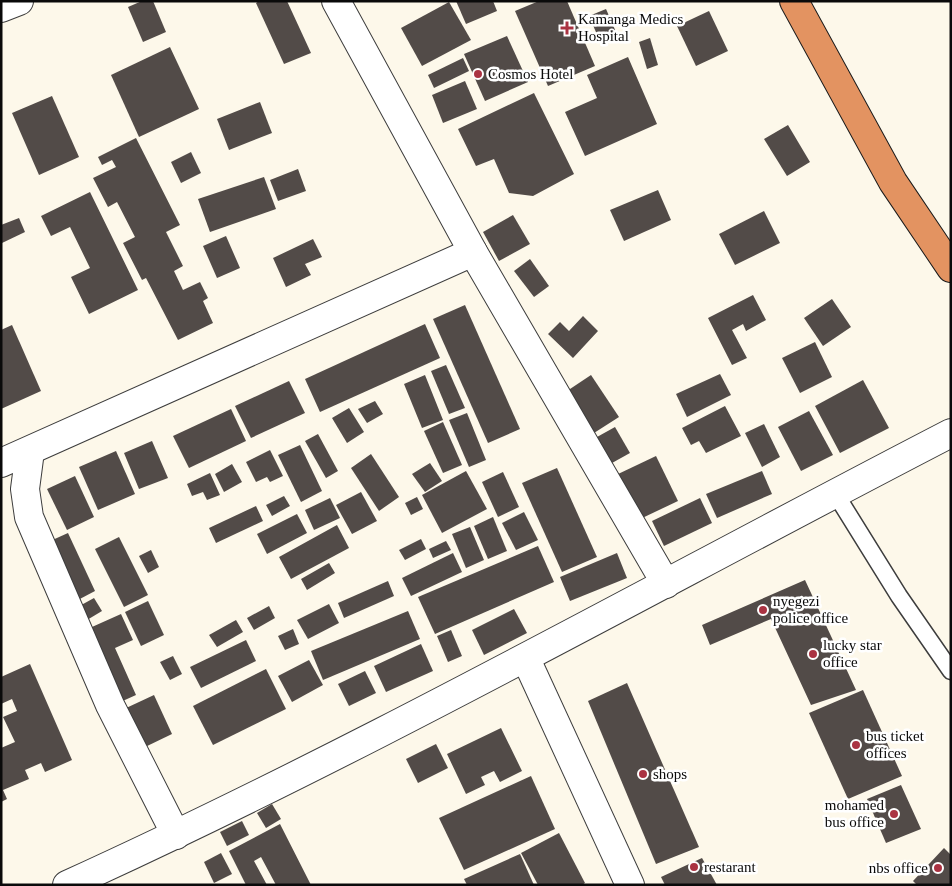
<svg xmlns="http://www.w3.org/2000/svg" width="952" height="886" viewBox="0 0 952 886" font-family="Georgia,serif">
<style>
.building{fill:#524b48}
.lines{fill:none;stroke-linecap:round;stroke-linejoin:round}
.lane-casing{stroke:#3d3d3d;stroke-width:19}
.street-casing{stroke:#3d3d3d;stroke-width:30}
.highway-casing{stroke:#1b1b1b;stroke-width:30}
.lane{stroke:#fff;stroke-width:16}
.street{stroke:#fff;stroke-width:28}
.highway{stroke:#e39361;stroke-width:28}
.poi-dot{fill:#aa3342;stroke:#fff;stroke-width:2}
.labels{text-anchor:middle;stroke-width:5;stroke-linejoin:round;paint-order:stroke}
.poi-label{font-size:15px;fill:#0a0a0a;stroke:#fff;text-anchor:start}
</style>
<rect width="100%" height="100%" fill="#fdf8ea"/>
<g class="building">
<path d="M142,1H153L166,32L143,42L128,7Z"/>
<path d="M259,1H287L311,53L284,64L256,3Z"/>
<path d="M456,1H493L497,11L466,24Z"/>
<path d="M539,1H567L595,66L548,86L515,11Z"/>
<path d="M449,2L471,40L422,66L401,28Z"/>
<path d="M606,9L616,32L599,39L589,16Z"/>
<path d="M709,11L728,51L696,66L677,26Z"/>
<path d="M507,36L528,82L485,101L464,54Z"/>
<path d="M650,38L658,65L647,69L639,42Z"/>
<path d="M170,47L199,109L139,137L111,75Z"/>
<path d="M628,57L657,124L585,156L565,112L597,98L587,75Z"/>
<path d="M463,58L469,71L434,88L428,75Z"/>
<path d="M465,81L477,109L443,123L432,95Z"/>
<path d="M534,93L574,174L533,196L509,193L494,159L476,166L458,129Z"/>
<path d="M52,96L79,157L39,175L12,113Z"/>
<path d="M260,102L272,133L229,150L217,119Z"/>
<path d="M788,125L810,162L787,176L764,139Z"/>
<path d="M136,138L180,225L166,232L183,266L174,271L183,290L200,282L208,298L203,301L213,323L178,340L146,278L142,280L123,243L135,237L117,202L108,207L93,178L116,167L112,160L102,165L98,157Z"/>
<path d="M191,152L201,173L181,183L171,162Z"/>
<path d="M298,169L306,191L278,201L270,180Z"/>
<path d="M264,177L276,209L210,232L198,199Z"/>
<path d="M658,190L671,220L624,241L610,210Z"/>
<path d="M90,192L138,290L89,314L71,277L90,268L70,227L51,236L41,216Z"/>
<path d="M764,211L780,243L735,265L719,234Z"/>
<path d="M513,215L530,244L499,261L483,232Z"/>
<path d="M19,218L25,232L2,243L1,225Z"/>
<path d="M226,236L240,268L217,278L203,246Z"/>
<path d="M313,239L322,257L305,264L311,275L286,287L273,258Z"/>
<path d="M530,259L549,286L534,297L514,271Z"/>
<path d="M753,295L766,320L746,331L743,324L732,330L747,358L732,365L708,318Z"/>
<path d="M832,299L851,327L823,346L804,318Z"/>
<path d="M465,305L520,429L488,443L433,319Z"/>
<path d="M583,316L598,331L573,358L548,334L560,322L569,331Z"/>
<path d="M425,324L440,358L320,412L305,379Z"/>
<path d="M12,325L41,391L1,409V330Z"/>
<path d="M815,342L832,377L800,393L782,358Z"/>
<path d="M446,365L465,408L449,414L431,371Z"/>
<path d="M720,374L731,395L687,417L676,394Z"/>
<path d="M425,375L443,420L422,428L404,384Z"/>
<path d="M591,375L619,417L594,433L567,391Z"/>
<path d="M863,380L889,428L840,453L815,406Z"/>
<path d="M289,381L305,413L251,438L235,406Z"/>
<path d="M375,401L383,414L367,423L358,409Z"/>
<path d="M725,406L741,436L706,453L699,441L691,445L682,428Z"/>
<path d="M349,408L364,432L347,443L332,418Z"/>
<path d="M231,409L246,441L189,468L173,436Z"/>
<path d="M809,411L833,455L801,471L778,427Z"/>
<path d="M467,413L486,460L469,467L449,420Z"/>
<path d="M443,422L462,465L443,473L424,431Z"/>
<path d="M764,424L780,457L762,467L745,433Z"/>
<path d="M615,427L630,453L603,468L588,442Z"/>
<path d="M318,434L338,471L326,478L305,441Z"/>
<path d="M152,441L168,478L139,489L124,453Z"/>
<path d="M300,445L322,491L301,502L278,455Z"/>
<path d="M270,450L283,476L270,482L267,477L256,482L246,462Z"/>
<path d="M116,451L135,494L98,510L79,467Z"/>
<path d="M371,454L399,497L379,511L351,468Z"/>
<path d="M656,456L678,501L638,520L616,475Z"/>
<path d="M430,463L442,481L425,492L412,474Z"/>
<path d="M232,464L242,482L224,492L215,474Z"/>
<path d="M557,468L597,557L562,572L522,483Z"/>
<path d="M466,471L487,509L442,533L422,495Z"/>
<path d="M762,471L772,494L717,518L706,494Z"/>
<path d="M503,472L519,507L498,517L482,482Z"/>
<path d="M210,473L220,495L207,500L203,492L192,496L187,484Z"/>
<path d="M75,476L94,517L67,530L47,489Z"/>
<path d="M361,492L377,521L352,534L336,505Z"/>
<path d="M284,496L290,506L272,516L266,505Z"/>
<path d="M417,497L423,509L411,515L405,503Z"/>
<path d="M330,498L340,518L314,530L305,510Z"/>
<path d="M700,498L712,523L664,546L652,521Z"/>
<path d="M256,506L263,521L216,543L209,528Z"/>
<path d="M524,512L538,540L516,550L502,523Z"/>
<path d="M297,514L307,533L267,554L257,534Z"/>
<path d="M493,517L507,551L488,559L474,526Z"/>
<path d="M337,525L349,548L291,579L279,557Z"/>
<path d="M470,527L484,560L466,568L452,534Z"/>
<path d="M68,533L95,591L76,601L48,542Z"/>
<path d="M119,537L148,595L124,607L95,549Z"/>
<path d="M421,539L426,549L405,560L399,550Z"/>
<path d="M446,541L451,550L433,558L429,549Z"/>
<path d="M538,546L554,582L435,634L418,597Z"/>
<path d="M151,550L159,567L148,573L139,556Z"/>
<path d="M453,553L462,572L411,596L402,578Z"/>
<path d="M617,553L627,578L570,601L560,577Z"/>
<path d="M329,563L335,573L307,590L301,579Z"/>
<path d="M805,580L856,690L811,705L771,619L710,645L702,625Z"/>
<path d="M388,581L394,596L344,618L338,603Z"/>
<path d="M94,598L102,611L82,623L74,609Z"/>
<path d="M148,601L164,635L141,646L125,612Z"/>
<path d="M329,604L339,623L308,639L297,620Z"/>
<path d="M269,606L275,618L254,630L247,618Z"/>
<path d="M514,609L527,633L484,655L472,630Z"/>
<path d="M408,611L420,639L323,680L311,651Z"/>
<path d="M121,614L133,640L115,648L136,695L116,704L83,631Z"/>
<path d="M236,620L243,632L217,647L209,635Z"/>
<path d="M293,629L299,644L285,650L278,636Z"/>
<path d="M451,630L462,656L448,662L437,636Z"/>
<path d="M246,640L256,661L201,688L190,667Z"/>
<path d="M421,644L433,671L386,692L374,666Z"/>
<path d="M173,656L182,674L170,680L160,662Z"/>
<path d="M309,660L323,685L292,702L278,676Z"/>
<path d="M30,664L72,760L45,772L41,763L25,770L29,779L3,790L7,799L1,802V748L15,742L3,717L17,711L12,699L1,704V677Z"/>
<path d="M266,669L286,709L213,745L193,706Z"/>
<path d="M365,671L376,693L349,706L338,684Z"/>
<path d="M627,683L699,847L656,864L588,701Z"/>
<path d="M863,690L902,776L848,799L809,713Z"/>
<path d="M154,695L172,734L143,748L124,709Z"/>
<path d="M501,728L522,771L500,782L494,771L481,777L485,785L466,794L447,754Z"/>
<path d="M436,744L448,768L418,783L406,759Z"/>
<path d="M531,776L555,829L464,870L439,818Z"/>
<path d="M901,785L921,829L886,843L867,799Z"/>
<path d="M272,804L281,819L266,828L257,813Z"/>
<path d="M242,821L249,835L227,846L220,832Z"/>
<path d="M280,824L311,885H276L261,857L254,861L267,885H246L229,851Z"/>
<path d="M559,833L585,883L582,885H538L521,853Z"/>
<path d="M944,848L951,855V885H917L913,881Z"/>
<path d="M221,853L232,874L214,883L204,862Z"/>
<path d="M520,854L534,885H467L464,879Z"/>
<path d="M702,858L717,885H665L661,877Z"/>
</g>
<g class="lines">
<g class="lane-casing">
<path id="lane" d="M835,493L899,596L951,671"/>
</g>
<g class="street-casing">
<g id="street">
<path d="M336,1L473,252L666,584"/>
<path d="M1,8L19,1"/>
<path d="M30,451L25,489L29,517L110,705L176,835"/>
<path d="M1,463L473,252"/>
<path d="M526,659L630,885"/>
<path d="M67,885C368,748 657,585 951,433"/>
</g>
</g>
<g class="highway-casing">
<path id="highway" d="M794,1L893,182L951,268"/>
</g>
<use href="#lane" class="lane"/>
<use href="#street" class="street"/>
<use href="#highway" class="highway"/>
</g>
<g class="poi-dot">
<path d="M564.5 20.5h5v5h5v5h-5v5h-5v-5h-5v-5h5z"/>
<circle cx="478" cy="74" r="5"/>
<circle cx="763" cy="610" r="5"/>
<circle cx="813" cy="654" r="5"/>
<circle cx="856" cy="745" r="5"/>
<circle cx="643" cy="774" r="5"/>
<circle cx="894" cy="814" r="5"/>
<circle cx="694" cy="867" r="5"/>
<circle cx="938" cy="868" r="5"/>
</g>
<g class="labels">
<g class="poi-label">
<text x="578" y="24">Kamanga Medics<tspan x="578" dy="17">Hospital</tspan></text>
<text x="488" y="79">Cosmos Hotel</text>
<text x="773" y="606">nyegezi<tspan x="773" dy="17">police office</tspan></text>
<text x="823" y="650">lucky star<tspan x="823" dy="17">office</tspan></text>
<text x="866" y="741">bus ticket<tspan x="866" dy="17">offices</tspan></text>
<text x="653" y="779">shops</text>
<text x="884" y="810" text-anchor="end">mohamed<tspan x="884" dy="17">bus office</tspan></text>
<text x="704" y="872">restarant</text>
<text x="928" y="873" text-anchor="end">nbs office</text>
</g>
</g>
<rect width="952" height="886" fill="none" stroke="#0a0a0a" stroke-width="5"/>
</svg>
